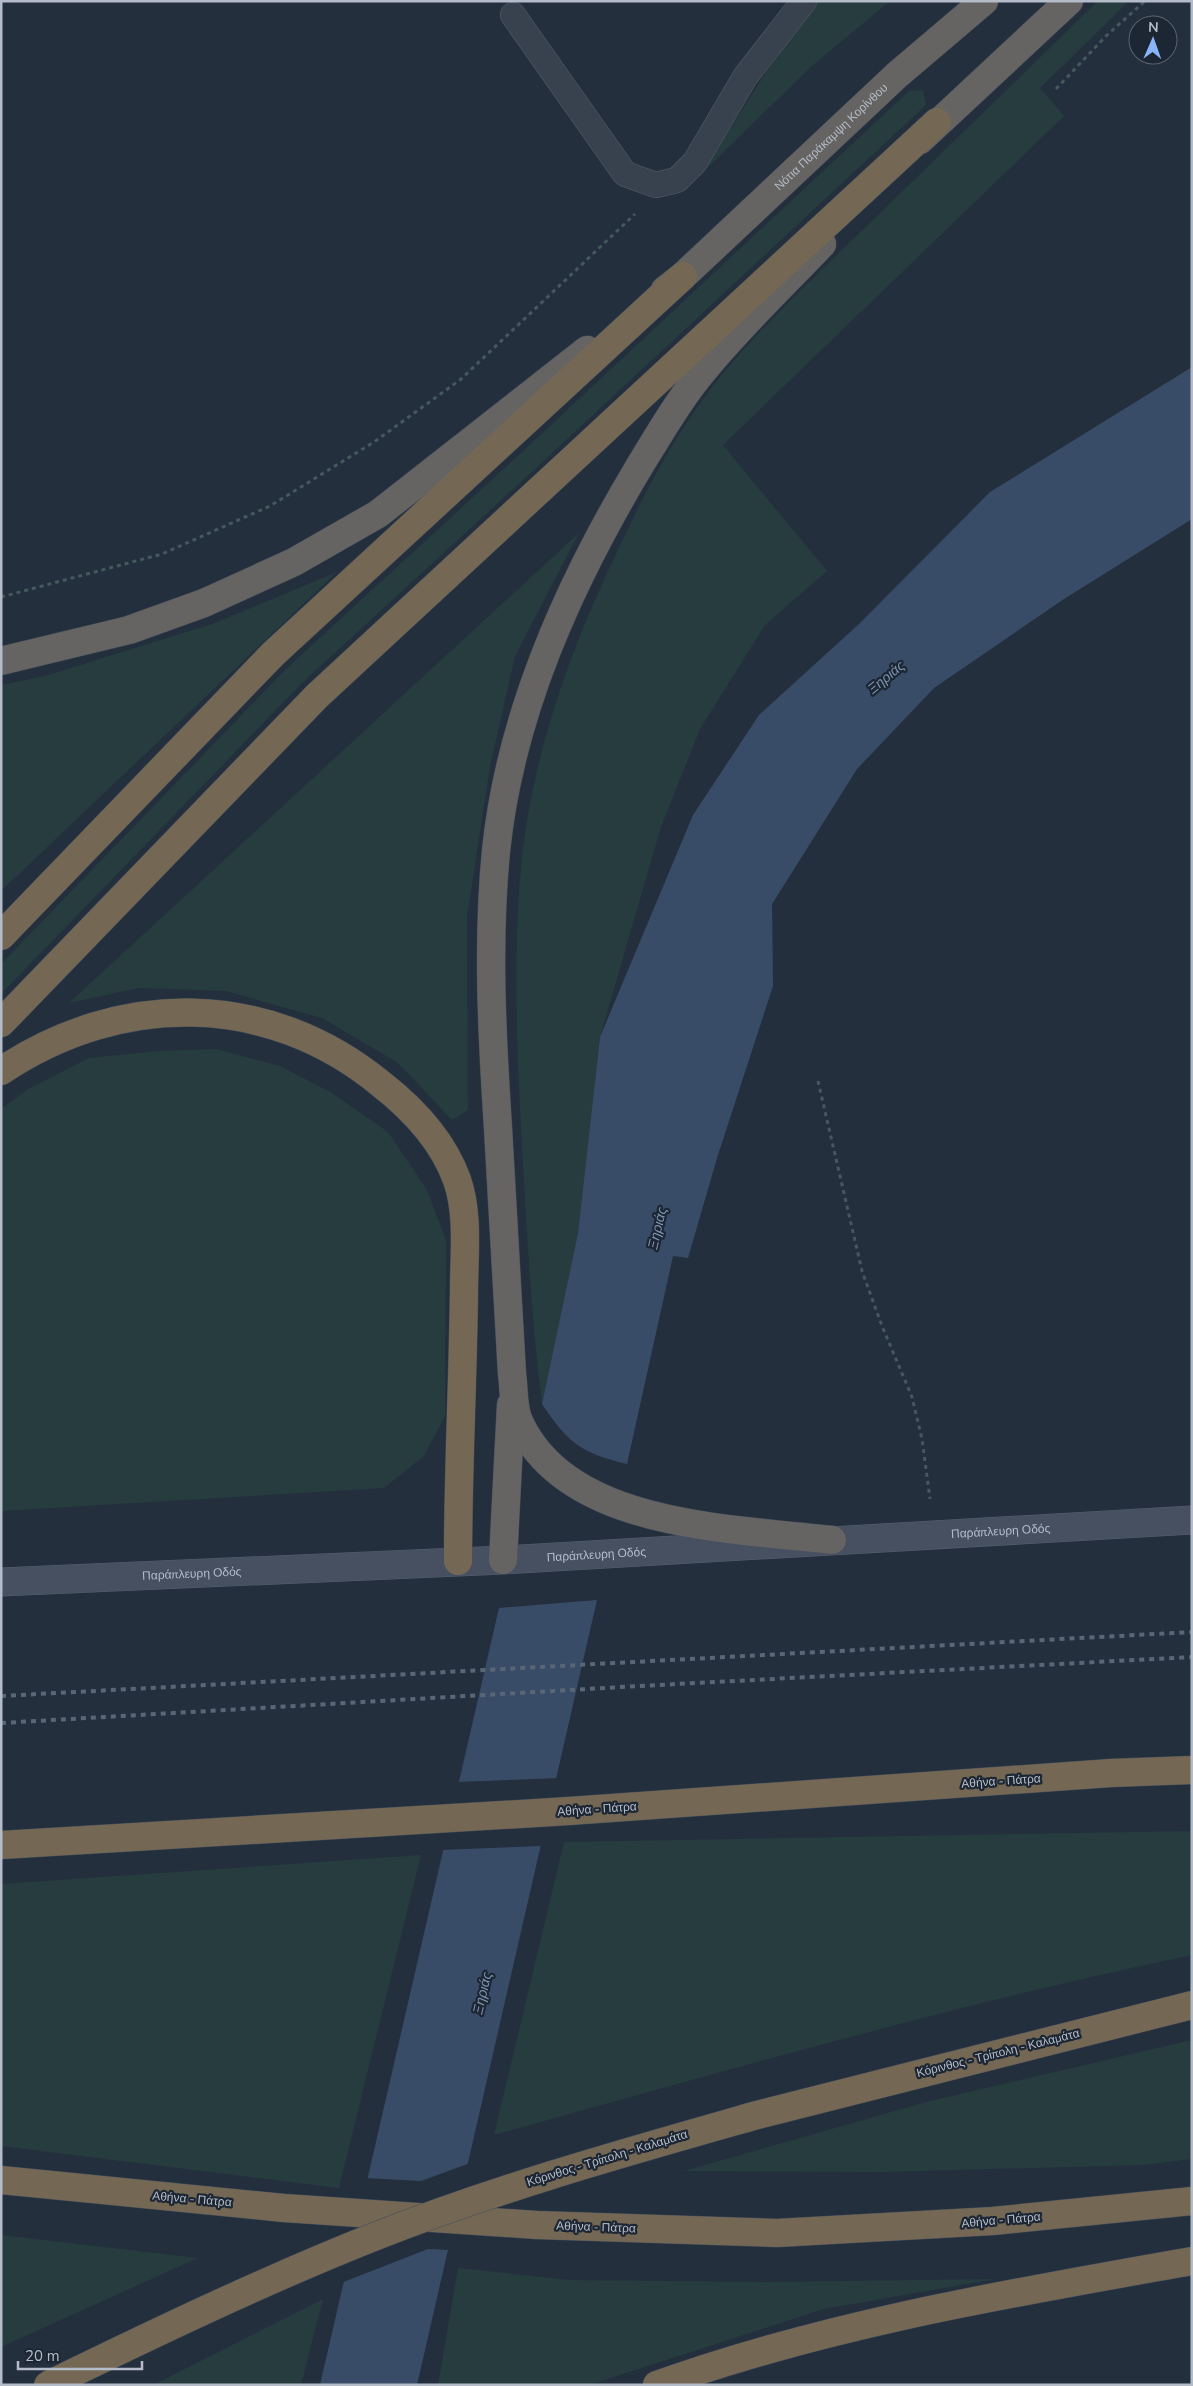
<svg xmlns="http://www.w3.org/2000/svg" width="1193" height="2386" viewBox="0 0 1193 2386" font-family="'Nunito Sans',sans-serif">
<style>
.green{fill:#263c3f}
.water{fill:#394c67}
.pier{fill:#242f3e}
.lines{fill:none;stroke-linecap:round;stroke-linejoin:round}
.service-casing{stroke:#565f6c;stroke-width:26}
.secondary-casing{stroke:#565f6c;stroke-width:29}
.trunk-casing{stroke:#434c59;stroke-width:29}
.motorway-casing{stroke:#434c59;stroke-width:29}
.path{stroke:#44595c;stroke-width:3;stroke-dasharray:4 4;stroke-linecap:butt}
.service{stroke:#38414e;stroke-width:25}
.secondary{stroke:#465061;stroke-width:28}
.trunk{stroke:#656462;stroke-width:28}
.motorway{stroke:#746855;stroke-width:28}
.rail{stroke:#5a6575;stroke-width:4;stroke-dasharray:5 5;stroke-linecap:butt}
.motorway-bridge-casing{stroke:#434c59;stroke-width:29;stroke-linecap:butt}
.motorway-bridge{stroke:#746855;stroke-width:28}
.labels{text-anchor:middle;stroke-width:4.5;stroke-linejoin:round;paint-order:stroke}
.street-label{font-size:12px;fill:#b4bcc9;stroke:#1d2633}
.water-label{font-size:14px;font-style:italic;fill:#7c92b1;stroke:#1d2633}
</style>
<rect width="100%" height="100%" fill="#242f3e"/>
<g class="green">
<path d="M816,1H890L813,65L702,173L765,74Z"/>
<path d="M1098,1H1129L1040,88L1064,116L723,445L827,571L765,625L700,729L661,827L600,1037L578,1233L542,1404C531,1318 527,1233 522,1147C517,1050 512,953 522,856C534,750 572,645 618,550C646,489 678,429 720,377C768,319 824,268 878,215C951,144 1024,73 1098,1Z"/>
<path d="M923,90L926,105L535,469L303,682L1,994V964L286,669L521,453L909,91Z"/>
<path d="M579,533L515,656L490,767L467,917L468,1110L452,1120L398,1063L322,1018L226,991L139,988L69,1003Z"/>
<path d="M337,572L1,891V685L45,676L215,623Z"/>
<path d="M216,1049L280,1066L332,1093L388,1132L427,1190L446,1240L445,1416L424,1456L384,1488L1,1511V1109L28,1089L89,1058L158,1051Z"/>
<path d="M1192,1831V1955C956,2004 726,2071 494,2135L564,1842Z"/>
<path d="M421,1855L339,2188L1,2146V1884Z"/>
<path d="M1192,2040V2159L1143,2165L882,2172L684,2171L926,2102Z"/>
<path d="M1,2235L198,2258L1,2347Z"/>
<path d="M458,2268L569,2280L767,2282L996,2279L824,2309L589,2385H438Z"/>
<path d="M323,2299L301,2385H153Z"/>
</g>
<g class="water">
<path d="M1192,367V519L1064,599L934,688L857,769L772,904L773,986L717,1158L688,1258L673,1256L627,1464C581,1453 568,1443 542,1404L578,1233L600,1037L693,815L759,715L859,624L990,492Z"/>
<path d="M597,1600L417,2385H320L499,1608Z"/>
</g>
<g class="pier">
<path d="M559,1778L543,1846L441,1850L456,1782Z"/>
<path d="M470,2163L450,2250L428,2249L341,2283L365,2178L421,2181Z"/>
</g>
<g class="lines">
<g class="service-casing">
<path id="service" d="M513,15L625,174L656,185L677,180L695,162L745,77L804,1"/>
</g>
<g class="secondary-casing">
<g id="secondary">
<path id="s1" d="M1,1582L503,1560L1192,1520"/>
</g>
</g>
<g class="trunk-casing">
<g id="trunk">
<path d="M920,140L1069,1"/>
<path d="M822,244C784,284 743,323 708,365C681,396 660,433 639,467C569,584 510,714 496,851C487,943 492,1036 498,1128C503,1210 508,1292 512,1374C514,1387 513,1406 518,1419C564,1528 732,1528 832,1540"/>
<path id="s2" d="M665,290L683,276L897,75L984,1"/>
<path d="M1,661L129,630L204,603L294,562L378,514L587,350"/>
<path d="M503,1560L511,1405"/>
</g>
</g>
<g class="motorway-casing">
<g id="motorway">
<path d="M1,936L273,654L683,276"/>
<path d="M1,1023L317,696L937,122"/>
<path d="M1,1071C121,991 268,991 381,1084C413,1109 443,1141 457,1180C469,1214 464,1255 464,1290C463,1380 458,1471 458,1561"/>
<path d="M1,1845L569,1811L1111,1773L1192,1770"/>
<path d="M757,2115L1192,2005"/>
<path d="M1,2180L284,2208L537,2225L777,2233L993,2221L1192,2201"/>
<path d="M657,2385C830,2323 1012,2293 1192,2261"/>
</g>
</g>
<g class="path">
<path d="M1056,89L1106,36L1145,1"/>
<path d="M1,597L162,554L270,506L374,442L460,380L635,214"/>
<path d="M818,1081L862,1271L882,1326L912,1397L922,1439L930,1499"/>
</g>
<use href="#service" class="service"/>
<use href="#secondary" class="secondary"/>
<use href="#trunk" class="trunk"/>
<use href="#motorway" class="motorway"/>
<g class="rail">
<path d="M1,1696L1192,1632"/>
<path d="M1,1723L639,1686L1192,1657"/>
</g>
<g class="motorway-bridge-casing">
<path id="motorway-bridge" d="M48,2385C155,2333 261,2282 371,2238C497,2188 627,2152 757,2115"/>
</g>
<use href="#motorway-bridge" class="motorway-bridge"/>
</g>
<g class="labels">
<g class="street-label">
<text dy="4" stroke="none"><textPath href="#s2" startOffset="226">Νότια Παράκαμψη Κορίνθου</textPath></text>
<text dy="4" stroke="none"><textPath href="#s1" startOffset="1001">Παράπλευρη Οδός</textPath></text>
<text dy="4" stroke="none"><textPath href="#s1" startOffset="596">Παράπλευρη Οδός</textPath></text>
<text dy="4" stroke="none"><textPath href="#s1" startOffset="191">Παράπλευρη Οδός</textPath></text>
<text transform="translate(1001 1781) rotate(-4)" y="4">Αθήνα - Πάτρα</text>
<text transform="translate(597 1809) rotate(-4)" y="4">Αθήνα - Πάτρα</text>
<text transform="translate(998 2053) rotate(-14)" y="4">Κόρινθος - Τρίπολη - Καλαμάτα</text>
<text transform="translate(607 2158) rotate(-17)" y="4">Κόρινθος - Τρίπολη - Καλαμάτα</text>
<text transform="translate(192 2199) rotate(5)" y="4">Αθήνα - Πάτρα</text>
<text transform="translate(1001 2220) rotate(-5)" y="4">Αθήνα - Πάτρα</text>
<text transform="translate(596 2227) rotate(2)" y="4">Αθήνα - Πάτρα</text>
</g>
<g class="water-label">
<text transform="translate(886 677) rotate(-40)" y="5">Ξηριάς</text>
<text transform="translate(657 1228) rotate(-77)" y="5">Ξηριάς</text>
<text transform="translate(482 1993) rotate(-77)" y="5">Ξηριάς</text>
</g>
</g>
<rect width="1193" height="2386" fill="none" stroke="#b4bcc9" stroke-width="5"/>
<g transform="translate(1153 40) rotate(2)"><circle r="24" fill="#1d2633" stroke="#59626f"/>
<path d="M0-4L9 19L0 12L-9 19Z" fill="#8ab4f8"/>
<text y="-8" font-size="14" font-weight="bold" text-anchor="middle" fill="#b4bcc9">N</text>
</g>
<path d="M18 2361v8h124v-8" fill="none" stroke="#b4bcc9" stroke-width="2.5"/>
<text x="25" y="2361" font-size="15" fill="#b4bcc9" stroke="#1d2633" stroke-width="4" paint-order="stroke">20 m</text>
</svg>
